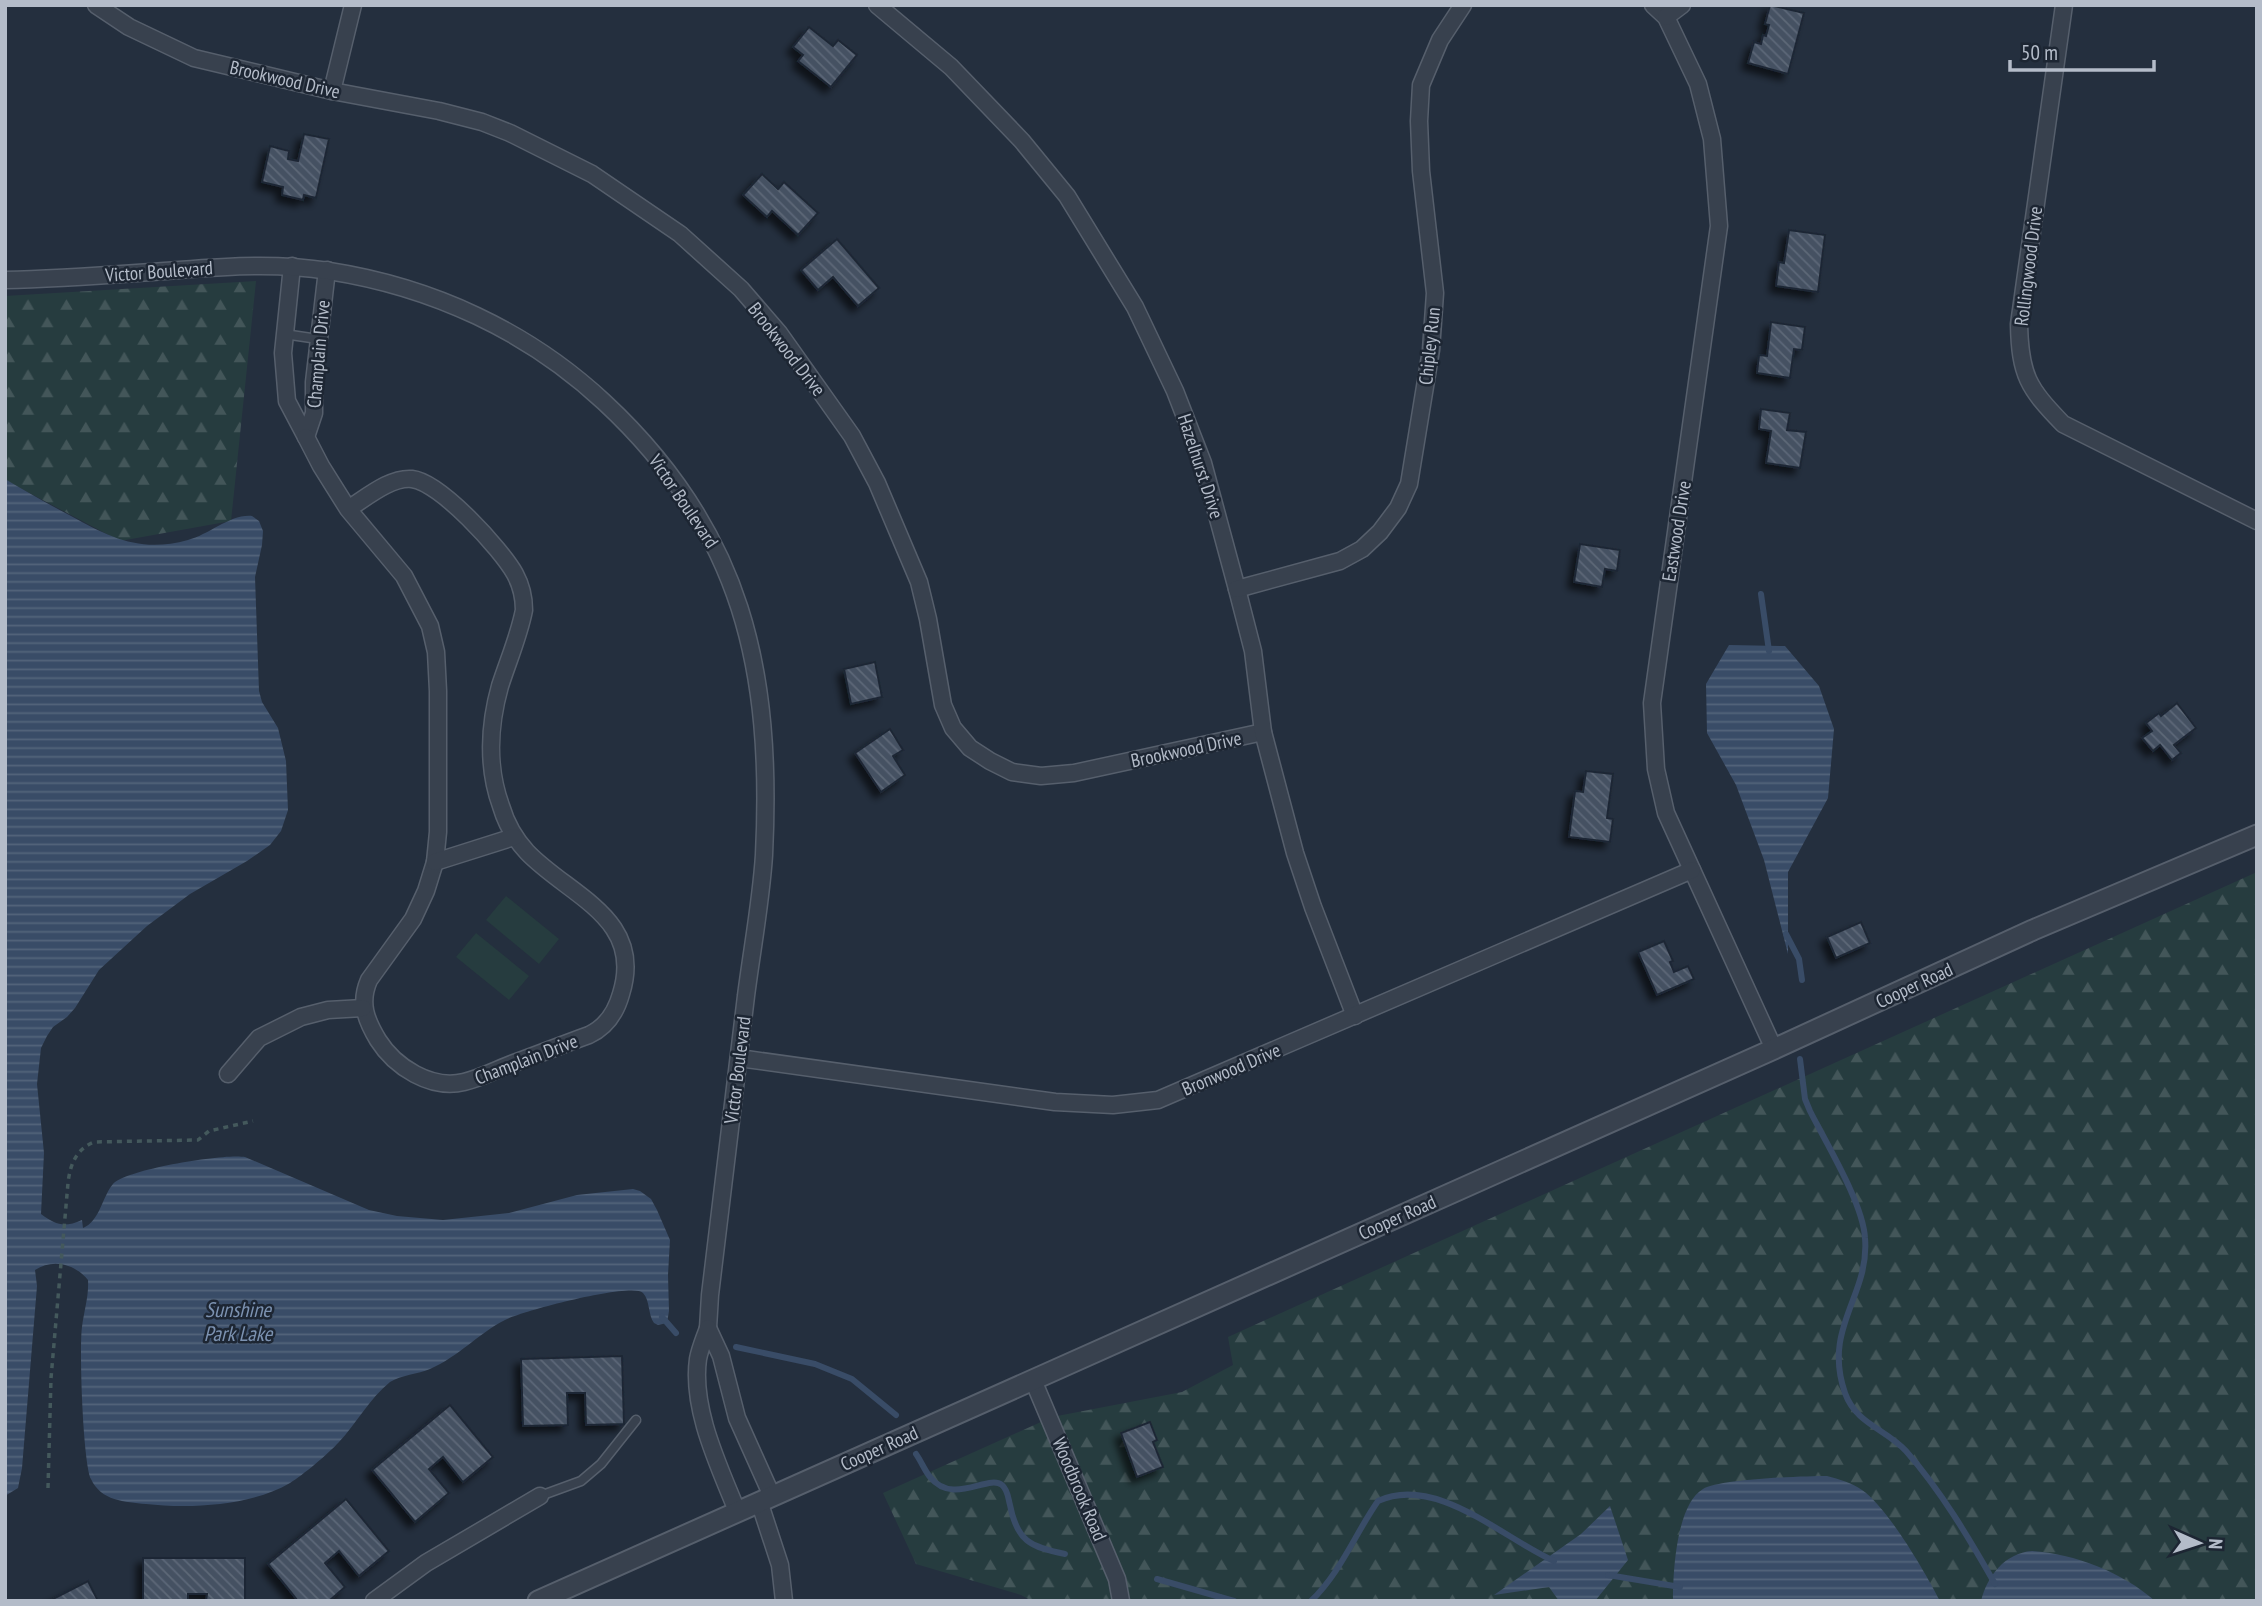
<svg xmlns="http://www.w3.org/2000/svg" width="2262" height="1606" viewBox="0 0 2262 1606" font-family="'PT Sans Narrow',sans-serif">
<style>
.forest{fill:url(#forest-firs)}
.park{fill:#263c3f}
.water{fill:url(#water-rules)}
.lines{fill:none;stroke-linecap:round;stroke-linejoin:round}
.stream{stroke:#394c67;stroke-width:6}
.building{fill:url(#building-back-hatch);stroke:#1f2835;stroke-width:2;filter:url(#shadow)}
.service-casing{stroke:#565f6c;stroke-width:11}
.minor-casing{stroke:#565f6c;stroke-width:19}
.tertiary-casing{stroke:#565f6c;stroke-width:23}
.path{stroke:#44595c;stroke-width:3.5;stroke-dasharray:5 5;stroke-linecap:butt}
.service{stroke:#38414e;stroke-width:8}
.minor{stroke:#38414e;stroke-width:16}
.tertiary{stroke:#38414e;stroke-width:19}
.labels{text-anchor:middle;stroke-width:5;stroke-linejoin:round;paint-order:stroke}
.street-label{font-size:19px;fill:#b4bcc9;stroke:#1d2633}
.water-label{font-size:21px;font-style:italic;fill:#7c92b1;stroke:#1d2633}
</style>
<defs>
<pattern id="forest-firs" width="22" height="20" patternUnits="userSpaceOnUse" patternTransform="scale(1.75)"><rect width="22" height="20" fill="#263c3f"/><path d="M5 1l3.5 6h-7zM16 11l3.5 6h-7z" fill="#435659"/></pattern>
<pattern id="water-rules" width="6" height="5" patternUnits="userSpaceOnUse" patternTransform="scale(1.75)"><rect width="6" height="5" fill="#394c67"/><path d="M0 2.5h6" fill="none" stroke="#53647b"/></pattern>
<pattern id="building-back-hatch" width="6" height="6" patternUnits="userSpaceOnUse" patternTransform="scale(1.75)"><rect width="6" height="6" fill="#455162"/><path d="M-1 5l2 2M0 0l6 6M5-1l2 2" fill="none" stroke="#5d6877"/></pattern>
<filter id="shadow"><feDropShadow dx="-6" dy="6" stdDeviation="3.5" flood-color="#0009"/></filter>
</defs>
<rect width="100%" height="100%" fill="#242f3e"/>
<g class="forest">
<path d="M256,281L231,521L120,541L5,480V296Z"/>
<path d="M2257,872V1601H1032L1021,1595L916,1564L883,1493L1052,1417L1182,1392L1233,1365L1228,1337Z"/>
</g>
<g class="park">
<path d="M506,896L559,939L539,964L486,920Z"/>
<path d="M476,933L529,976L509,1000L456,957Z"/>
</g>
<g class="water">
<path d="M5,479C27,492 48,504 71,516C111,538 141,553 188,540C209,535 230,514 252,516L259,521L263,531L262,545L255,577L259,691L262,702L278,728L286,761L288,810L281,831L270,845L247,861L190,894L147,926L99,970L75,1008L67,1017L53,1027L47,1036L41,1048L37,1084L44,1153L41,1214C56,1225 64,1228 82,1220L83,1228C100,1221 102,1197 113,1184C126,1169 226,1153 245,1157L369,1210L397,1216L443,1220L509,1213L577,1195L633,1189L640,1191L651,1199L657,1210L670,1240L668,1275L669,1311L667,1323L658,1325L654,1323C648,1315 650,1300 643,1293C632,1282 522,1311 505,1320C479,1333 458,1357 430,1369C418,1374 401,1375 390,1382C370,1398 356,1424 339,1442C328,1454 303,1475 290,1483C251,1506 190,1509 146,1504C125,1502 101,1501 91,1479C83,1462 79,1349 82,1327C84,1311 89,1296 88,1280C75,1264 53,1258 35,1270L37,1286L22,1468L18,1488L5,1496Z"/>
<path d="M1729,645L1785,646L1819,686L1834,729L1828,798L1788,872V954L1764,860L1736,785L1707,733L1706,684Z"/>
<path d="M1827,1476C1839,1479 1852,1483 1862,1490C1888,1508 1925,1572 1940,1601H1673C1673,1573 1676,1505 1703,1489C1719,1479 1804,1476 1827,1476Z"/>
<path d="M1610,1506L1628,1560L1595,1601H1559L1549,1587L1494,1595L1581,1534Z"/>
<path d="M2032,1551C2075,1554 2122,1572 2155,1601H1981C1987,1576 2005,1553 2032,1551Z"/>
</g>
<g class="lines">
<g class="stream">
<path d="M1761,594L1769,651"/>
<path d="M1786,934L1799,959L1802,980"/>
<path d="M1800,1059L1805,1099L1810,1111C1826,1143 1863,1203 1865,1238C1870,1296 1822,1327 1845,1393C1856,1424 1886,1429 1906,1451C1941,1491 1969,1538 1995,1584"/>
<path d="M662,1317L676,1333"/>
<path d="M736,1347L815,1364L852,1379L896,1415"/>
<path d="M916,1454C921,1461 925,1471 930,1477C953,1506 988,1474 1002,1485C1008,1490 1008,1498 1010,1505C1017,1541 1030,1547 1065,1554"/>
<path d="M1608,1575L1680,1587"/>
<path d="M1157,1579L1234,1601"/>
<path d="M1311,1601C1341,1572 1355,1534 1378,1501C1436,1474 1504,1539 1554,1561"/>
</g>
</g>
<g class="building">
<path d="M1770,5L1804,13L1788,74L1748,63L1754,42L1761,44L1763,35L1766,36L1769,25L1765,24Z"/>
<path d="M809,27L833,46L838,40L857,55L831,87L798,61L803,55L793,47Z"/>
<path d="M304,134L329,139L316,198L304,195L303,200L282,195L283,187L262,182L270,146L289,151L288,159L298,161Z"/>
<path d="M762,174L778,189L784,182L818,213L798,235L772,211L767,217L743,195Z"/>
<path d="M1789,230L1825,235L1818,292L1776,286L1779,262L1784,263Z"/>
<path d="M837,239L879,288L858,306L833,277L818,290L801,270Z"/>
<path d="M1771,322L1805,327L1802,350L1794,349L1790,378L1757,373L1759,355L1767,356Z"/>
<path d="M1761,409L1790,413L1787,430L1806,432L1800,468L1766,463L1771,431L1759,429Z"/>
<path d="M1580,544L1620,550L1617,571L1605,569L1602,587L1574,582Z"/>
<path d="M875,662L882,697L851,704L844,669Z"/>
<path d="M2177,703L2196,728L2174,745L2181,753L2172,760L2160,745L2153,751L2142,738L2152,731L2146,723L2159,713L2161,716Z"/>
<path d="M890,729L903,750L893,756L905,775L881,792L855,753Z"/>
<path d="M1586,771L1613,774L1607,818L1613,819L1610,842L1569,837L1575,791L1583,792Z"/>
<path d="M1861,922L1870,943L1836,958L1827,937Z"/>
<path d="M1664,941L1673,961L1670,962L1674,972L1688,966L1694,979L1657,995L1638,952Z"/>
<path d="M622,1356L624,1424L586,1425L585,1393H567L568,1425L523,1426L521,1359Z"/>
<path d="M450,1405L493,1457L463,1482L443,1457L429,1469L449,1493L415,1522L372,1470Z"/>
<path d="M1150,1422L1157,1440L1153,1442L1163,1467L1137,1477L1121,1433Z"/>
<path d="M346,1499L389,1551L359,1576L339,1551L325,1563L345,1587L329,1601H298L268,1564Z"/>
<path d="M143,1558H245V1601H206L207,1594H188V1601H143Z"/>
<path d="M88,1581L98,1601H49Z"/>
</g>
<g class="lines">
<g class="service-casing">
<g id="service">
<path d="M284,334L318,339"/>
<path d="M540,1496L581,1481L601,1464L636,1420"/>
</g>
</g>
<g class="minor-casing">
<g id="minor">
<path d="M96,5L129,27L194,58L332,91L439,111L482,122L510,133L592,174L680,234L741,289L779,333L852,436L877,483L919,582L928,619L943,705L953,728L970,748L990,761L1012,772L1041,776L1074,773L1263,732"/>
<path d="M877,5L951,67L1022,141L1067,196L1135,307L1175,391L1203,463L1237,589L1253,651L1263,732L1295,853L1313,907L1355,1016"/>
<path d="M1653,5L1666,17L1698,84L1712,139L1719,226L1652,703L1656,769L1666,813L1774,1049"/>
<path d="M2064,5L2019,324C2020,375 2028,388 2063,424L2257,521"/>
<path d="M1666,17L1682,5"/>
<path d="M332,91L353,5"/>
<path d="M292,266L283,353L287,401L306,437L314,413V382L327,270"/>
<path d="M5,280C63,279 121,274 179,270C231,266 278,263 329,271C432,287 528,331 604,402C743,531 773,671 764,855C761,902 752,949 746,996C734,1096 722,1196 710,1295L708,1328"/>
<path d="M306,437L321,466L348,509L404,576L430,626L436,652L438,691V832L435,862L426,891L413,919L369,980C359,1003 366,1020 378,1040C395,1067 431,1090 464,1082C481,1078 498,1069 514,1063C539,1054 564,1044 589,1035C606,1027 616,1012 621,994C645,918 569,896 527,852C515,839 506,823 501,806C487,768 489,725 500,686C508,661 519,636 524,610C524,598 521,585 515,574C501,549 440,482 412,479C390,477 366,498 348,509"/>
<path d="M1237,589L1340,561L1362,549L1380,532L1398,508L1409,484L1431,350L1435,293L1421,171L1419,121L1421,85L1440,40L1463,5"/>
<path d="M435,862L514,837"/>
<path d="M739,1058L1055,1102L1113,1105L1158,1100L1692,870"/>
<path d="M228,1074L259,1038L301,1017L328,1010L363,1008"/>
<path d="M1033,1380L1117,1579L1121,1601"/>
<path d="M759,1501L780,1565L784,1601"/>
<path d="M737,1511C719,1466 691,1409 698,1359C700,1348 705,1337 708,1328L721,1356L737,1418L772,1496"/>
<path d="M374,1601L426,1563L540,1496"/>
</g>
</g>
<g class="tertiary-casing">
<path id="tertiary" d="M538,1601L1774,1049L2033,930L2257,835"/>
</g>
<path class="path" d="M48,1488L51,1378L68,1183C70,1165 76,1149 94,1142L198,1140L209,1131L253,1121"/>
<use href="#service" class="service"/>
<use href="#minor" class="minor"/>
<use href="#tertiary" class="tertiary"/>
</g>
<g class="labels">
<g class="street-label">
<text transform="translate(285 79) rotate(13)" y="7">Brookwood Drive</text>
<text transform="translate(2028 266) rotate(-83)" y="7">Rollingwood Drive</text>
<text transform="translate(159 271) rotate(-4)" y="7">Victor Boulevard</text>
<text transform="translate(1429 346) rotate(-84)" y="7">Chipley Run</text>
<text transform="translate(787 349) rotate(52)" y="7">Brookwood Drive</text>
<text transform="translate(318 354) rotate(-85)" y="7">Champlain Drive</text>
<text transform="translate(1201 466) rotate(72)" y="7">Hazelhurst Drive</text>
<text transform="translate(684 501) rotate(56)" y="7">Victor Boulevard</text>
<text transform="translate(1676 531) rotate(-81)" y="7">Eastwood Drive</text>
<text transform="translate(1186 749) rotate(-12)" y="7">Brookwood Drive</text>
<text transform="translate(1914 985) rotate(-25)" y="7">Cooper Road</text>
<text transform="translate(526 1059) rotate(-21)" y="7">Champlain Drive</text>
<text transform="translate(1231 1069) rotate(-23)" y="7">Bronwood Drive</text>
<text transform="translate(737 1070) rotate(-83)" y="7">Victor Boulevard</text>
<text transform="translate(1397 1217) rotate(-24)" y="7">Cooper Road</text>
<text transform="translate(879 1448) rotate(-24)" y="7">Cooper Road</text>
<text transform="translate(1080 1489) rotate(67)" y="7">Woodbrook Road</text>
</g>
<g class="water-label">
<text x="238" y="1317">Sunshine<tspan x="238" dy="24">Park Lake</tspan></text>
</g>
</g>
<rect width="2262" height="1606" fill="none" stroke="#b4bcc9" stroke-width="14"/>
<g transform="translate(2199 1543) rotate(93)" stroke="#1d2633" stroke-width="5" paint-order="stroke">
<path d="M0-5L12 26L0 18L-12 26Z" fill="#b4bcc9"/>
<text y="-10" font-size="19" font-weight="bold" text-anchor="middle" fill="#b4bcc9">N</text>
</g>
<path d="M2010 60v10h144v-10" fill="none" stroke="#b4bcc9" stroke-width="3.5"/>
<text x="2021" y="60" font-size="21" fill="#b4bcc9" stroke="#1d2633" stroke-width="5" paint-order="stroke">50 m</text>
</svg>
